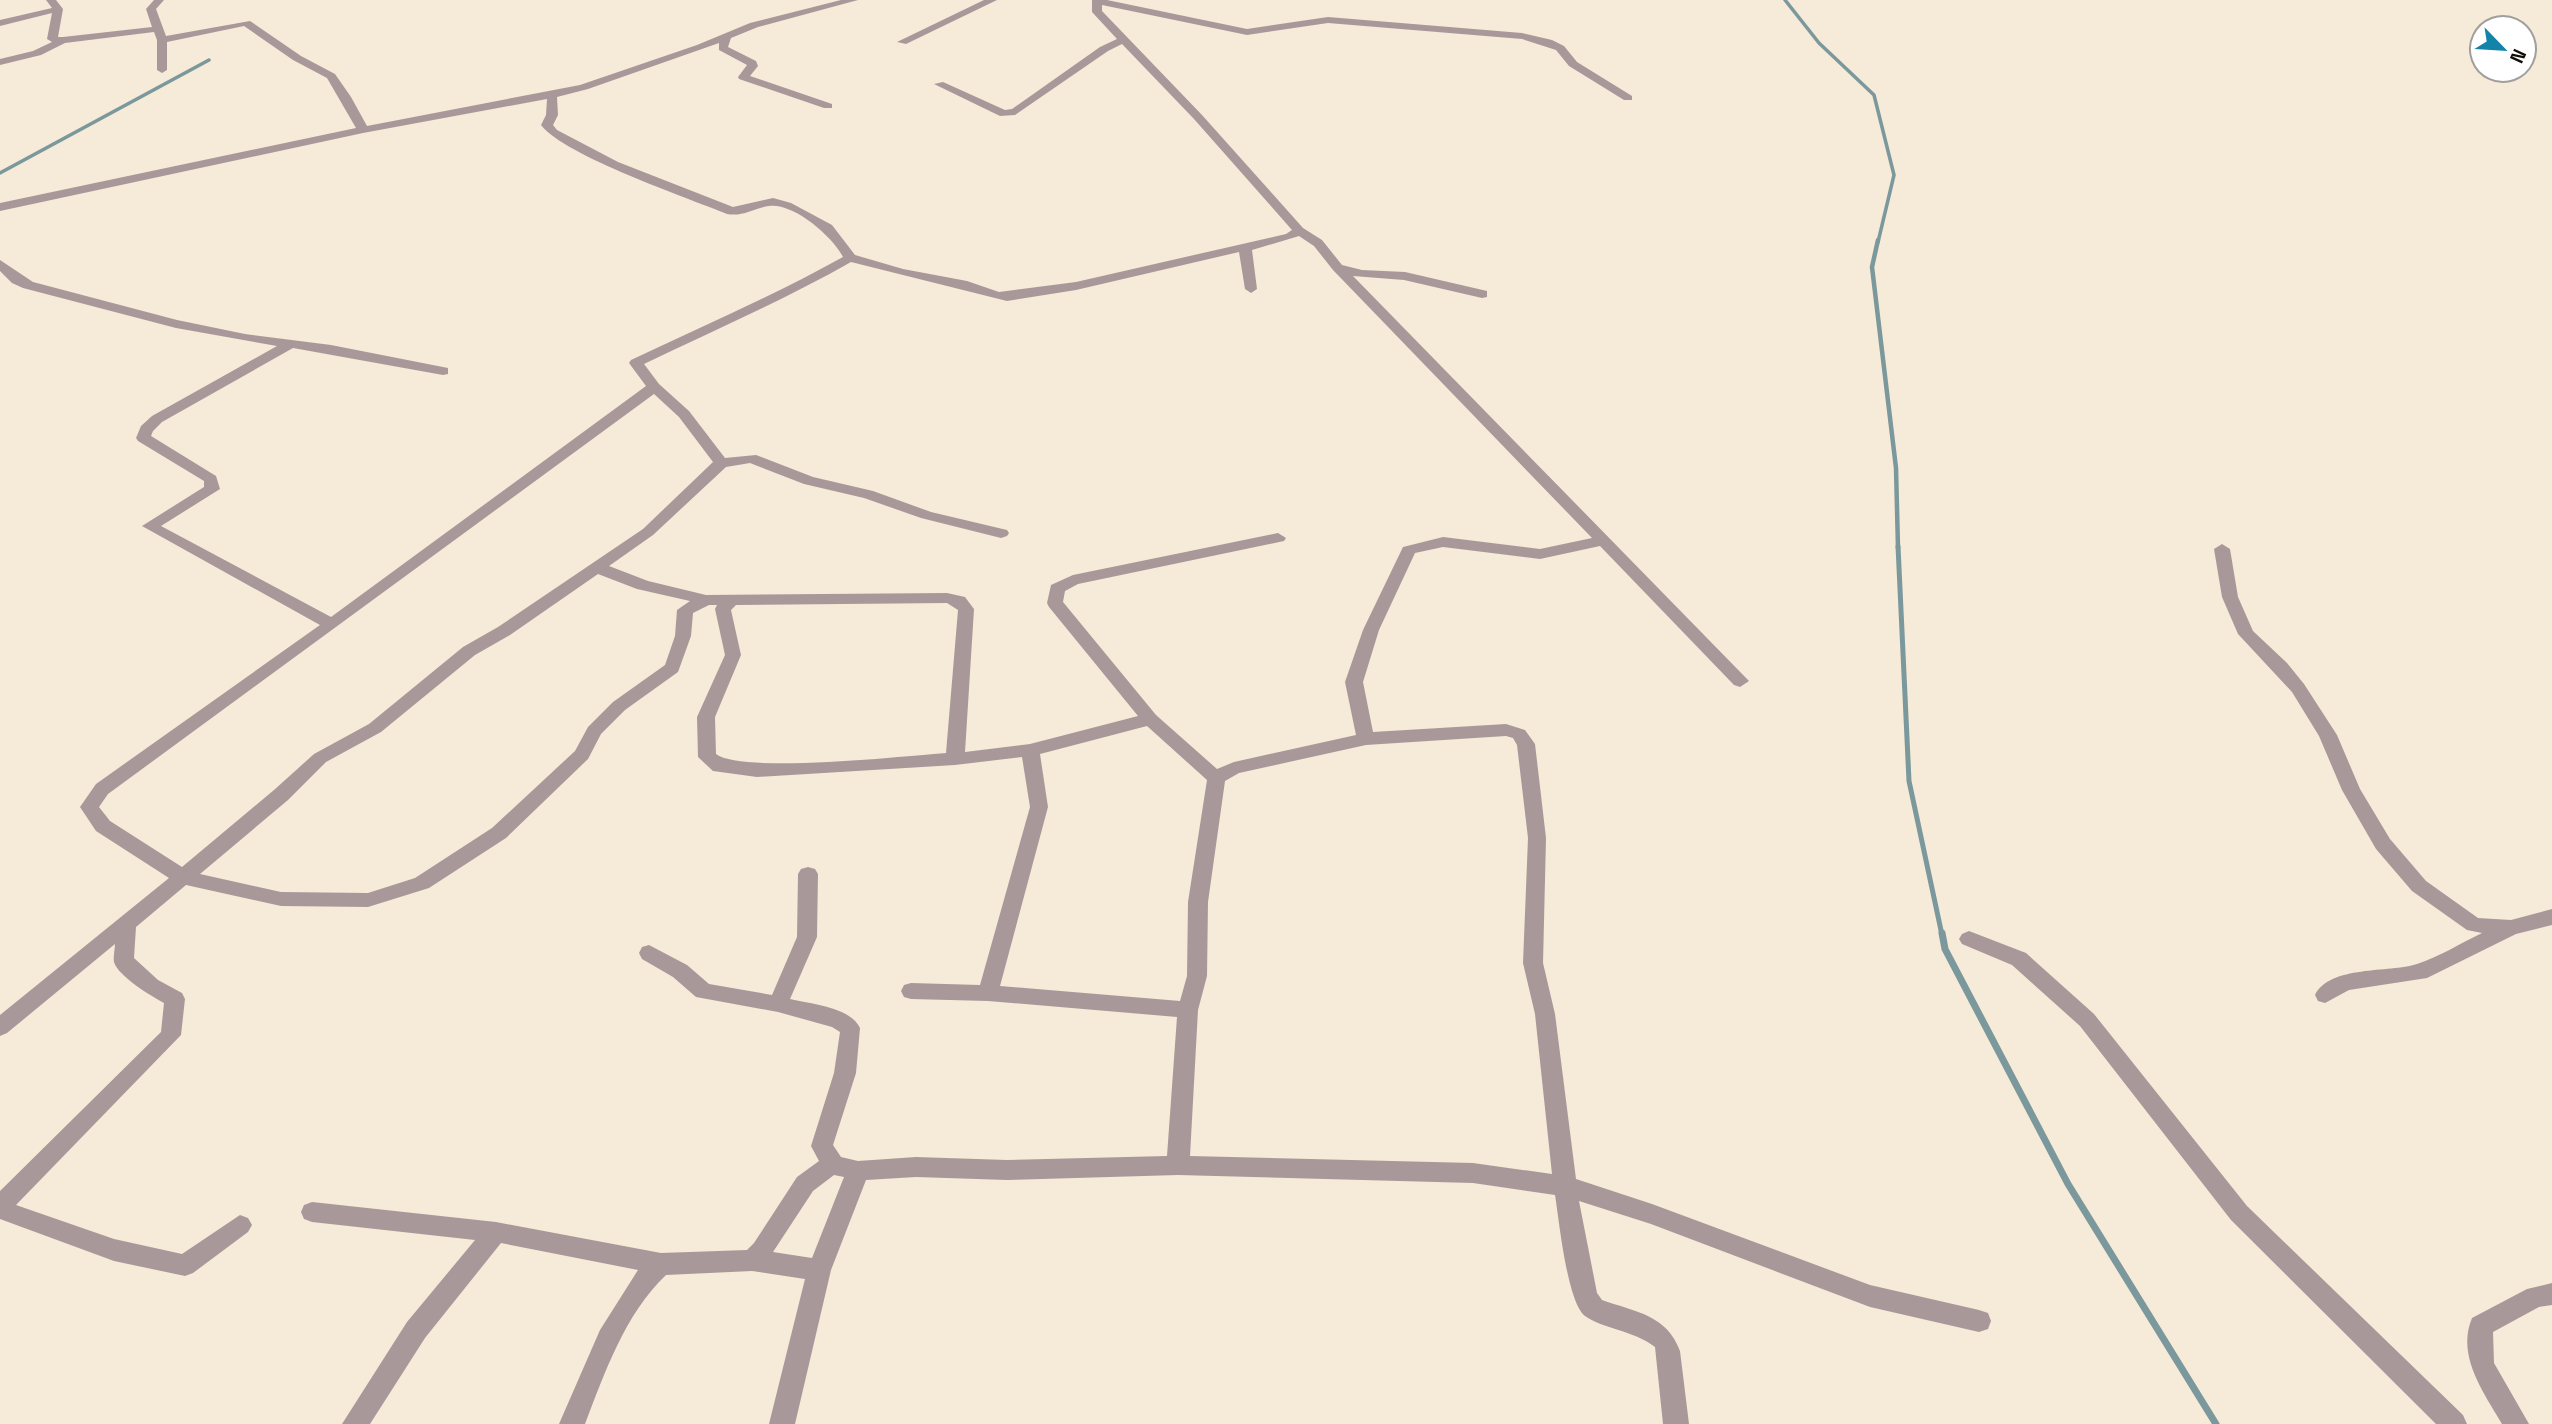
<svg xmlns="http://www.w3.org/2000/svg" width="2552" height="1424" viewBox="0 0 2552 1424" font-family="'Space Grotesk',sans-serif">
<style>
.lines{fill:none;stroke-linecap:round;stroke-linejoin:round}
.stream-far3{stroke:#7b989c;stroke-width:3.5}
.stream-far2{stroke:#7b989c;stroke-width:4.5}
.stream-far1{stroke:#7b989c;stroke-width:5}
.stream{stroke:#7b989c;stroke-width:7}
.street{fill:#a9989a;fill-rule:evenodd}
</style>
<rect width="100%" height="100%" fill="#f6ead8"/>
<g class="lines">
<g class="stream-far3">
<path d="M1785,0L1819,43L1874,95L1894,175L1878,242"/>
<path d="M0,173L209,60"/>
</g>
<path class="stream-far2" d="M1878,240L1872,267L1896,468L1898,548"/>
<path class="stream-far1" d="M1898,546L1909,781L1942,935"/>
<path class="stream" d="M1942,933L1945,949L2068,1184L2216,1424"/>
<g class="street">
<path d="M46,0H56L63,9L58,37H63L152,27L146,9L154,0H164L156,9L166,36L250,21L301,56L335,74L351,97L367,126L580,85L697,45L750,23L841,0H858L758,27L731,38L728,47L756,61L758,66L750,76L832,104V108H824L739,79L738,77L747,65L719,50V43L588,89L557,97L558,115L553,125L557,130L618,162L733,207L773,198L791,203L832,225L855,255L903,269L967,281L999,292L1076,282L1286,234L1292,230L1194,119L1122,44L1108,51L1015,115L1000,116L934,84L943,82L1005,110L1012,109L1100,47L1117,39L1092,12V0H1107L1247,29L1328,17L1522,33L1552,40L1564,46L1577,62L1632,96V100H1624L1569,66L1556,50L1522,39L1328,23L1247,35L1102,5V11L1202,115L1303,228L1322,240L1342,265L1362,270L1405,272L1487,291V297L1482,298L1404,280L1353,276L1749,681L1740,687L1734,685L1600,546L1540,559L1443,547L1415,553L1379,630L1363,682L1373,732L1506,724L1525,730L1535,744L1546,838L1543,963L1555,1014L1576,1179L1652,1204L1870,1285L1979,1310L1988,1313L1991,1321L1988,1329L1979,1332L1870,1307L1651,1224L1579,1201L1597,1293L1602,1300C1636,1312 1667,1315 1680,1351L1689,1424H1663L1655,1347C1633,1330 1603,1329 1585,1316C1567,1302 1559,1219 1555,1195L1473,1183L1178,1175L1007,1180L916,1177L866,1180L831,1270L795,1424H769L805,1279L752,1271L666,1275C625,1314 605,1372 585,1424H559L600,1330L638,1270L501,1243L425,1338L370,1424H342L407,1322L475,1240L312,1222L304,1219L301,1212L304,1205L312,1202L496,1222L661,1253L747,1250L754,1243L797,1177L819,1161L811,1146L834,1073L840,1032L832,1027L778,1012L696,997L673,977L642,959L639,953L642,947L649,945L687,965L709,984L772,995L797,937L798,874L801,869L808,867L815,869L818,874L817,937L790,999C811,1004 850,1007 860,1028L856,1073L833,1145L841,1157L858,1161L916,1157L1007,1160L1167,1156L1177,1017L988,1001L911,999L904,997L901,991L904,985L911,983L980,985L1030,807L1022,757L955,765L757,777L713,771L698,757L697,717L725,655L715,609L717,605H709L693,613L691,636L678,672L625,710L601,734L588,759L506,838L429,888L368,907L281,906L186,885L136,927L134,958L158,980L182,993L185,999L181,1035L16,1205L114,1239L182,1254L240,1215L248,1218L252,1225L248,1232L193,1273L185,1276L114,1261L0,1219V1191L161,1032L164,1003C151,996 118,976 114,962C113,957 115,949 115,944L7,1033L0,1036V1015L169,878L96,831L80,807L96,784L320,625L142,526L204,487V481L138,441L136,438L141,426L152,416L277,346L176,328L23,288L12,283L0,271V260L33,282L177,320L245,334L331,345L448,368V374L443,375L293,348L162,422L153,431L151,436L216,476L220,489L161,526L331,617L646,386L629,363L631,360C702,326 775,295 843,257C832,236 794,203 769,206C754,208 743,217 727,214C686,197 565,156 541,125L546,115L547,99L363,133L0,211V203L356,128L327,78L293,60L244,26L167,42V70L162,73L157,70V40L154,32L65,43L41,55L0,65V59L33,51L52,42L47,39L52,13L0,26V20L52,8ZM1299,236L1314,246L1333,270L1592,538L1540,549L1443,537L1403,547L1363,630L1345,682L1356,735L1234,762L1217,769L1156,715L1063,602L1065,591L1078,584L1284,541L1286,538L1278,533L1073,575L1051,585L1047,603L1049,607L1138,716L1030,744L965,752L974,609L965,597L947,593L706,595L648,581L609,566L653,535L726,467L750,463L804,484L864,498L921,518L1001,538L1007,536L1009,533L1007,530L931,512L873,491L813,477L756,455L725,458L689,411L659,384L644,364C713,331 784,300 851,262L1007,301L1076,290L1239,252L1245,289L1251,293L1257,289L1252,250ZM654,394L679,417L713,462L643,529L498,627L463,647L369,724L314,754L274,790L182,867L110,821L99,807L108,794ZM598,574L637,589L690,601L677,610L675,636L665,665L613,702L588,727L575,751L492,828L415,878L368,893L281,892L200,874L288,800L326,762L381,732L475,655L510,635ZM947,603L958,610L946,753C905,756 742,774 716,754L715,717L741,655L731,610L736,605ZM1147,726L1207,780L1188,902L1187,976L1180,1001L1000,986L1048,807L1040,754ZM1506,736L1513,738L1517,745L1528,838L1523,963L1535,1014L1552,1174L1473,1163L1190,1156L1198,1010L1207,976L1208,902L1225,781L1239,773L1366,745ZM834,1175L844,1177L812,1258L773,1252L813,1191Z"/>
<path d="M984,0H997L906,44L897,42Z"/>
<path d="M2222,544L2230,549L2238,597L2253,631L2287,663L2304,684L2337,735L2360,789L2390,839L2426,881L2478,918L2511,920L2552,909V925L2516,934L2427,978L2349,990L2325,1003L2318,1001L2315,995C2330,965 2389,973 2417,964C2439,957 2461,943 2482,933L2467,930L2412,891L2376,849L2342,790L2319,736L2292,692L2238,634L2222,597L2214,549Z"/>
<path d="M1969,931L2026,953L2094,1014L2247,1206L2463,1415L2467,1424H2436L2231,1220L2080,1026L2012,965L1962,944L1959,939L1962,934Z"/>
<path d="M2552,1283V1305L2539,1307L2493,1332L2494,1363L2529,1424H2502C2484,1393 2456,1356 2472,1318L2527,1289Z"/>
</g>
</g>
<g transform="translate(2503 49) rotate(115)"><circle r="33" fill="#ffffff" stroke="#a09f9c" stroke-width="2"/>
<path d="M0-5L12 26L0 18L-12 26Z" fill="#1483aa"/>
<text y="-10" font-size="19" font-weight="bold" text-anchor="middle" fill="#110e08">N</text>
</g>
</svg>
